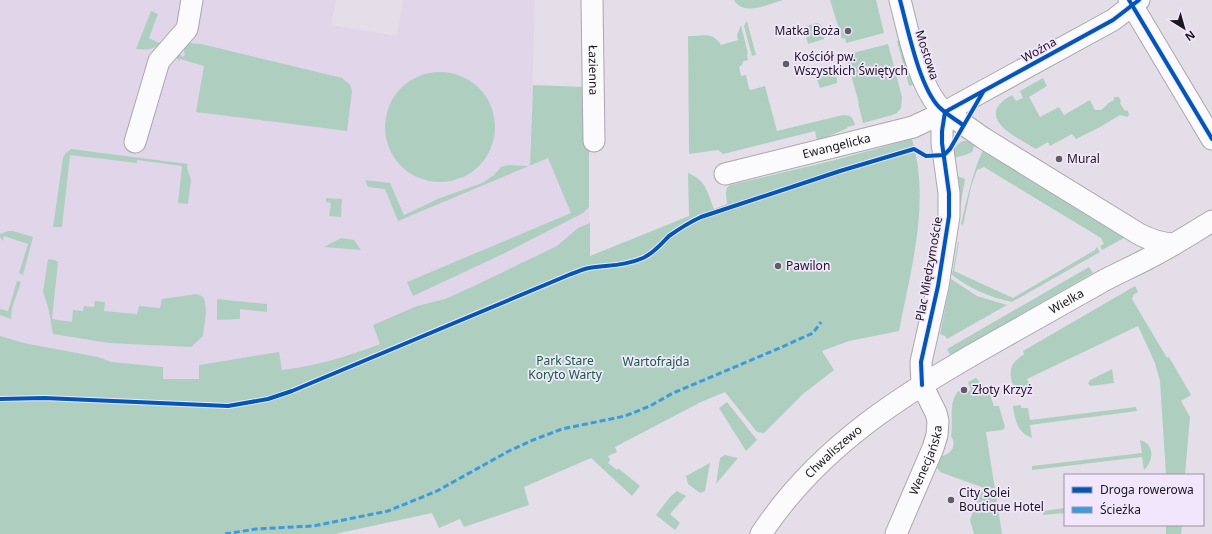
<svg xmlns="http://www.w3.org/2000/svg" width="1212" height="534" viewBox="0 0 1212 534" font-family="'Noto Sans',sans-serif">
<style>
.built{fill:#e1d5ea}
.green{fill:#aecfbf}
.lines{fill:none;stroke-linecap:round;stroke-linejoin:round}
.minor-casing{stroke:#aba6af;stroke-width:23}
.minor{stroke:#fbfafc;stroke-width:21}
.quiet{stroke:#3b9ae0;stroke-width:3;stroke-dasharray:6 3;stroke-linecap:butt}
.cycleway-casing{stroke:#f2e6fc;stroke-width:6}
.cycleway{stroke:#0057b8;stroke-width:4}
.poi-dot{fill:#615d65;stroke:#f2e6fc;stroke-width:1.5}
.labels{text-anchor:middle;stroke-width:3.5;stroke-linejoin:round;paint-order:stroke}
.poi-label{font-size:12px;fill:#1b171e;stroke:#f2e6fc;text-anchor:start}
.street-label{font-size:12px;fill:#1b171e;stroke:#f2e6fc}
.park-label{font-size:12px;fill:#0e5f3c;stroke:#f2e6fc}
</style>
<rect width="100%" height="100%" fill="#e4dee9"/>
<path class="built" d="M0,0H336L331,25L397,36L403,0H535L530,165L548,158L588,162L590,256L363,351L307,367L221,379L106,378L0,364Z"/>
<g class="green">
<path d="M734,0H783C768,4 744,17 734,0Z"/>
<path d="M830,0H876L884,33L846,43L845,38L842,39Z"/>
<path d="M151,11L158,14L149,38L161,44C152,50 146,50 136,49Z"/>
<path d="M747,21L756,55L752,56L744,26Z"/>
<path d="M817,23C823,24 826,33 824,39L808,44L804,27Z"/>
<path d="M741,25L748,54L747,55L748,60L743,61L742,65L739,67L741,76L746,75L749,89L751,90L765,86L777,131L843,115C851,115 853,118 855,125L847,127L848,128L817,141L815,131L723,154L718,150L689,154L688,36C702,36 713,31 721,45L738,40L737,35Z"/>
<path d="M902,40L913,85L909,86L897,41Z"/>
<path d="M188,43L201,44L342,78L350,85L352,91L347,131L196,112L204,66L180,59L179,61L173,52L176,49L182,57L185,55L182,45Z"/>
<path d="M888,44L902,97L901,108L897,113L892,115L863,123L858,103H859L847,61L851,60L849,54Z"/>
<path d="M829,68H833L837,79V83L820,88L815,74Z"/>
<circle cx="440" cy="127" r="55"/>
<path d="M1043,78L1047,86L1029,97L1040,117L1059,107L1064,115L1090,100L1095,110H1101L1107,105V104L1114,100V97H1119L1121,101L1120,103L1125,111L1127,110L1129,114L1128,117L1120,115L1100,127L1076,139L1072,134L1050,146L1048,142L1036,149C1016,137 972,117 1012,95L1016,101L1023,98L1020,91Z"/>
<path d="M533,85L584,87L589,141V207L583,213L505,253L413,296L407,282L571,213L548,158L398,221L385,189L368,187L365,180L390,183L404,215L440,198L482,183L494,175L501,167L508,165L530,166Z"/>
<path d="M912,139C914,148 917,158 918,168C925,223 909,278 899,331L849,341L822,351L834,370L803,394L764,433L757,432L725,392L701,402L615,447L617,452L608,456L610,460L608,463L617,470L618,468L640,486L632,496L591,458L524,487L529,505L464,527L460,519L439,528L432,513L335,534H0V336L24,343L98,357L111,362L163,367V379H199V365L279,352L282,370C316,366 349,356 380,344L373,325L417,306L445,299L474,286L557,246L578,228L590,223V256L689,216L688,173C707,181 707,192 714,209L727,204C727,197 723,190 730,185L835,160Z"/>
<path d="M963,141H969L975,144L972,152L965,155L953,158C953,149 955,145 963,141Z"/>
<path d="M71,149L188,164L187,168L191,180L188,204L178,203L182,166L137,160V163L70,155L62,227H53L63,158L65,154Z"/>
<path d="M983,150L1122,236L1124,238L1102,250L1100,246L1104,244L1101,238L984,167L977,170L971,187L963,225L961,224C967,199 972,174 983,150Z"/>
<path d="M955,175L965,179L959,214Z"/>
<path d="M326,198L342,199L341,217L329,216L331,203L326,202Z"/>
<path d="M8,231H13L33,237L23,275L19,273L28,244L4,236L3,241L0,237V234Z"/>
<path d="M341,238L354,240L361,250L324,247Z"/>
<path d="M958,242H959L954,271L1013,298L1095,250L1096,248L1097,247L1100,252L1012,302C989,297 971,289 952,275Z"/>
<path d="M48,259L55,260L58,262L52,319L72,322L73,310L83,311L84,306L94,307L95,301L105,302L104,311L137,314L139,306L160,308L162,299L196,294C199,295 203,296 204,299C208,307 204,328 203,336L191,347L109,343L53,334L48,307L43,292Z"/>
<path d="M1089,267L1093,273L950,355L947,349Z"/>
<path d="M951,279L977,296L1007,305L947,339L945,336L940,334Z"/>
<path d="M17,281L21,282L12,308L11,319L0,315V309L8,311Z"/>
<path d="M1135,286L1138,292L1133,295L1132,299L1167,358L1169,357L1191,395L1181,401L1190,417L1185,475H1166L1160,381L1155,363L1138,326L1031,377L1027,379L1030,385L1028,387L1017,389C1010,383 1009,371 1013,364C1016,360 1020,357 1024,354L1023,351Z"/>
<path d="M217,299L267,304V312L240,309V319L217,320Z"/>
<path d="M1112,369L1114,383L1091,386L1088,384L1090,380Z"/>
<path d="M976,378L989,392L994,406H999L1005,427L1003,430L986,432L1002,534H974L970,520L980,492L987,489L940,472L937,468L942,456C952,454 957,445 951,436C954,421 946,394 965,387L967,392L971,390L968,382Z"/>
<path d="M727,402L757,440L746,451L719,408Z"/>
<path d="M1021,405V408H1028L1030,420L1136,407L1137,411L1030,425L1032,438C1017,432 1015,420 1013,406Z"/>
<path d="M1140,440C1155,444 1154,461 1144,470L1142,457L1032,470V466L1142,453Z"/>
<path d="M725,455L738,458L716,484L720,458Z"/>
<path d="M710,463L705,491L700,493L688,484L686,476Z"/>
<path d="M677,491L686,496L670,514L680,523L675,530L656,515L670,497Z"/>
<path d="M1065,508V513L1043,515V511Z"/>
<path d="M1166,525H1182L1181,534H1166Z"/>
</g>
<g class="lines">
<g class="minor-casing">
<g id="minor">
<path id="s1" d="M592,0L594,141"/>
<path d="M900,0C909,34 917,80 939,107L983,138L1139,234C1151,240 1161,244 1174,244"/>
<path d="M1129,0L1212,139"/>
<path d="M135,142L159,61L187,29L192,0"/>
<path id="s2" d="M725,174L913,127L945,112L1113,20L1139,0"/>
<path id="s3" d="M761,534C819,446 904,393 995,342C1031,322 1067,301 1103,281C1118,273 1134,266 1149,258C1171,247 1191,234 1212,221"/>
<path id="s4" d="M896,534L933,448L937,435L938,421L936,413L922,385L921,362L938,286L949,216V193L942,143V131L945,112"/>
</g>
</g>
<use href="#minor" class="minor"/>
<path class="quiet" d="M225,534L256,529L313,526L388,511L437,491L509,451L533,440L562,429L625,416L650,406L673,393L782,347L813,333L821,322"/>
<g class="cycleway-casing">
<g id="cycleway">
<path d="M900,0C908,29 919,86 939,107C946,114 955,119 963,125"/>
<path d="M1129,0L1212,139"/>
<path d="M945,112L1113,20L1139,0"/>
<path d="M922,385L921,362L938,286L949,216V193L942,143V131L945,112"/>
<path d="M0,399L44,398L228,406L268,399L292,391L571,274C577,272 583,269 589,268C607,265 625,266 643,258C654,253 661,244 669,236C679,229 690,222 701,217L840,171L914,149L926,156L944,155L950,149L983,92"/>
</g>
</g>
<use href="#cycleway" class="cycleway"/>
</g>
<g class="poi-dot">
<circle cx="848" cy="31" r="4"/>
<circle cx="786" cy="64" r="4"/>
<circle cx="1059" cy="159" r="4"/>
<circle cx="778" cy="266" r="4"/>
<circle cx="964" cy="390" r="4"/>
<circle cx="951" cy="500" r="4"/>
</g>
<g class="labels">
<g class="poi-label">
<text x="840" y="35" text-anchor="end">Matka Boża</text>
<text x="794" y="61">Kościół pw.<tspan x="794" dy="14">Wszystkich Świętych</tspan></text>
<text x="1067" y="163">Mural</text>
<text x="786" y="270">Pawilon</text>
<text x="972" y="394">Złoty Krzyż</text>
<text x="959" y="497">City Solei<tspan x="959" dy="14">Boutique Hotel</tspan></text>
</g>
<g class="street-label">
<text transform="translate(1039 50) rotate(-29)" y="4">Woźna</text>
<text transform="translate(927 55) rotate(72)" y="4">Mostowa</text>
<text dy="4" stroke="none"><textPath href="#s1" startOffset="70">Łazienna</textPath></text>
<text dy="4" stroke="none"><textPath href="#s2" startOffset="115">Ewangelicka</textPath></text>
<text transform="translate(929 269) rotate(-80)" y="4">Plac Międzymoście</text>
<text dy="4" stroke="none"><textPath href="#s3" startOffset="388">Wielka</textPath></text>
<text dy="4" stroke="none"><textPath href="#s3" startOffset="110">Chwaliszewo</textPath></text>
<text dy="4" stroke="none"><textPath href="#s4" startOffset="80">Wenecjańska</textPath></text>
</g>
<g class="park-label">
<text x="565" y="365">Park Stare<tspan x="565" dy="14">Koryto Warty</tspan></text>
<text x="656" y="366">Wartofrajda</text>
</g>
</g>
<rect x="1064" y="474" width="140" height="52" fill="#f2e6fc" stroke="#9c93a3"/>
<rect x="1072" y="487" width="20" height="6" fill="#0057b8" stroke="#9c93a3"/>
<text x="1100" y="494" font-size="12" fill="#1b171e">Droga rowerowa</text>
<rect x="1072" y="507" width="20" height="6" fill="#3b9ae0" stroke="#9c93a3"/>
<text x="1100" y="514" font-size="12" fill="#1b171e">Ścieżka</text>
<g transform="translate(1184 28) rotate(143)" stroke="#f2e6fc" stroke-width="3" paint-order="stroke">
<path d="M0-3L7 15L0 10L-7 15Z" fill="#1b171e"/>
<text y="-6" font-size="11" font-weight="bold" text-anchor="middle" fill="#1b171e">N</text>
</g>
</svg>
